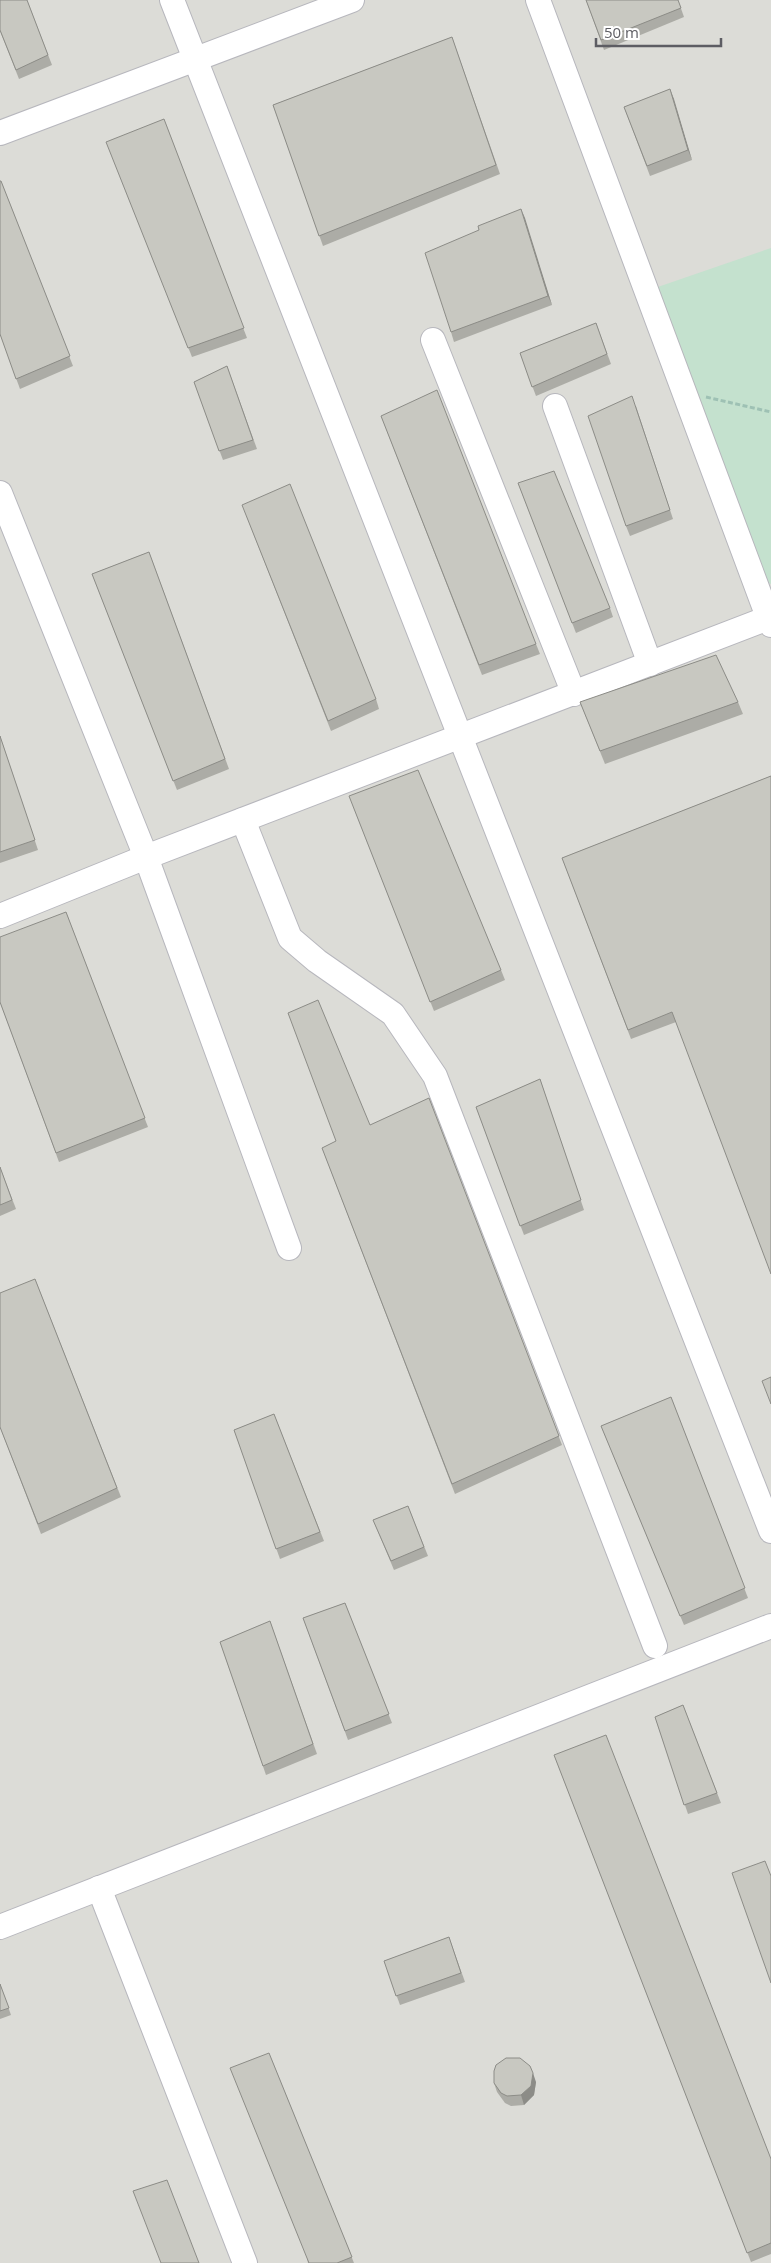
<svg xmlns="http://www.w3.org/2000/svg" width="771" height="2263" viewBox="0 0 771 2263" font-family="'Open Sans',sans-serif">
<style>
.industrial{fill:#dcdcd7}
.green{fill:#c4e1ce}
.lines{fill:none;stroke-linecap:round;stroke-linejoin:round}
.minor-casing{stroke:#b7b7bd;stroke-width:26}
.path{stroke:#9ec1b4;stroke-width:3;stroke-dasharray:5 2.5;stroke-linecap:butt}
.minor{stroke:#fff;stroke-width:24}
.wall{fill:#acaca6}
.shaded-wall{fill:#8c8c87}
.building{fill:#c8c8c1;stroke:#8c8c87}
</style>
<rect width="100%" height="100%" fill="#ecede5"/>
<rect class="industrial" x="0" y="0" width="771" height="2263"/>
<path class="green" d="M771,248V584L766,582L652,289Z"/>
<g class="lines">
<g class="minor-casing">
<g id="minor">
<path d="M172,0L771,1531"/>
<path d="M538,0L771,625"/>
<path d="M0,133L352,0"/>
<path d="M433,340L574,694"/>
<path d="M555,406L650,664"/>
<path d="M0,493L146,857L289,1248"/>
<path d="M243,820L290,938L317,961L393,1014L435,1076L655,1646"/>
<path d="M0,916L146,857L771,617"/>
<path d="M99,1888L245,2263"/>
<path d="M0,1927L771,1626"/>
</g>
</g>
<path class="path" d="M706,397L771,412"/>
<use href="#minor" class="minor"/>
</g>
<g class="wall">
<path d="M27,0L52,65L19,79L0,31Z"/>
<path d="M586,0H678L684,17L604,50Z"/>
<path d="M452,37L500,174L323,246L273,105Z"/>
<path d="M670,89L692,160L650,176L624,107Z"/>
<path d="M164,119L247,338L192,357L110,151Z"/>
<path d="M1,181L73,366L20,389L0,334Z"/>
<path d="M521,209L552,305L454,342L451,332L479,230Z"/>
<path d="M596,323L611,364L536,396L520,353Z"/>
<path d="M227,366L257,449L223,460L194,382Z"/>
<path d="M636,406L673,519L630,536L626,526Z"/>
<path d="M381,416L536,644L540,654L482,675Z"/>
<path d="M518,483L610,608L613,617L576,633Z"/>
<path d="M246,515L376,699L379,709L331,731Z"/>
<path d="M149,552L229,769L177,790L92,574Z"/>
<path d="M580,702H738L743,714L605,764Z"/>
<path d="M0,736L38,850L0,863Z"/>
<path d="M771,776L676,1022L631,1039L562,858Z"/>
<path d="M353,806L501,970L505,980L434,1011Z"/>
<path d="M66,912L148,1127L59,1162L0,1002Z"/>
<path d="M540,1079L584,1210L524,1235L476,1107Z"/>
<path d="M429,1098L562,1445L455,1494L322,1148Z"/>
<path d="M0,1167L16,1209L0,1216Z"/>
<path d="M35,1279L121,1497L41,1534L0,1427Z"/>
<path d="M671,1397L748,1598L684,1625L601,1426Z"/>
<path d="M274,1414L324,1541L280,1559L234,1430Z"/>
<path d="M408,1506L428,1556L394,1570L373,1520Z"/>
<path d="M345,1603L392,1723L348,1740L303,1618Z"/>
<path d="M270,1621L317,1754L266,1775L220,1642Z"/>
<path d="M683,1705L721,1803L688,1814L655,1717Z"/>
<path d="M554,1755L771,2159V2254L751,2262Z"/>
<path d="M449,1937L465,1982L400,2005L384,1961Z"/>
<path d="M0,1984L11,2015L0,2019Z"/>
<path d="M269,2053L354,2263H308Z"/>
<path d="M536,2082L534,2095L524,2105L511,2106L505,2103L497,2092L494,2083Z"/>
</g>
<g class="shaded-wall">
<path d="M670,89L674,99L692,160L688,150Z"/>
<path d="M521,209L525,218L552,305L548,296Z"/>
<path d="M533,2073L536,2082L534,2095L524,2105L521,2095Z"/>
</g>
<g class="building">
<path d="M0,0H27L48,55L16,70L0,30Z"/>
<path d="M586,0H678L681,8L601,40Z"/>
<path d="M452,37L496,165L319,236L273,105Z"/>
<path d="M670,89L688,150L647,166L624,107Z"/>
<path d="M164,119L244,328L188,348L106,142Z"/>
<path d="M0,181H1L70,356L16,379L0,334Z"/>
<path d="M521,209L548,296L451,332L425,253L479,230L478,226Z"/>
<path d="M596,323L607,354L532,387L520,353Z"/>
<path d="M227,366L253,440L219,451L194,382Z"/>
<path d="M437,390L536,644L479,665L381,416Z"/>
<path d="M632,396L670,510L626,526L588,416Z"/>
<path d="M554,471L610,608L572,623L518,483Z"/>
<path d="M290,484L376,699L328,721L242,505Z"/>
<path d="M149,552L225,759L173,781L92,574Z"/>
<path d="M716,655L738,702L600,751L580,702Z"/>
<path d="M0,736L35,840L0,852Z"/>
<path d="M418,770L501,970L430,1002L349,796Z"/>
<path d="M771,776V1274L672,1012L628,1030L562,858Z"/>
<path d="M66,912L145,1118L56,1153L0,1002V937Z"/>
<path d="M318,1000L370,1125L429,1098L559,1436L452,1484L322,1148L336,1141L288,1013Z"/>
<path d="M540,1079L581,1200L520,1226L476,1107Z"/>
<path d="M0,1167L12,1200L0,1205Z"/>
<path d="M35,1279L117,1488L38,1524L0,1427V1293Z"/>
<path d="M771,1377V1404L762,1381Z"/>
<path d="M671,1397L745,1588L680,1616L601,1426Z"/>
<path d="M274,1414L320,1532L276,1549L234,1430Z"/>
<path d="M408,1506L424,1547L391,1561L373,1520Z"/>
<path d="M345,1603L389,1714L345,1731L303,1618Z"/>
<path d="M270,1621L313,1744L263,1766L220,1642Z"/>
<path d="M683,1705L717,1793L684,1805L655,1717Z"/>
<path d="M606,1735L771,2159V2243L747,2253L554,1755Z"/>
<path d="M765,1861L771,1876V1983L732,1873Z"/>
<path d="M449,1937L461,1973L396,1996L384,1961Z"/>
<path d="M0,1984L9,2008L0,2011Z"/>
<path d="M269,2053L352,2257L337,2263H309L230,2068Z"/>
<path d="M506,2058H520L530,2066L533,2073L531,2086L521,2095L507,2096L501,2093L494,2083V2071L496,2065Z"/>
<path d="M167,2180L199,2263H161L133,2191Z"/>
</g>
<path d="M596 38v8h125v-8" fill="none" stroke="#5d5d63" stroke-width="2.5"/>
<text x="604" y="38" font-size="15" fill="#5d5d63" stroke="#ffffff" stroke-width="4" paint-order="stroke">50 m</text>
</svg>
